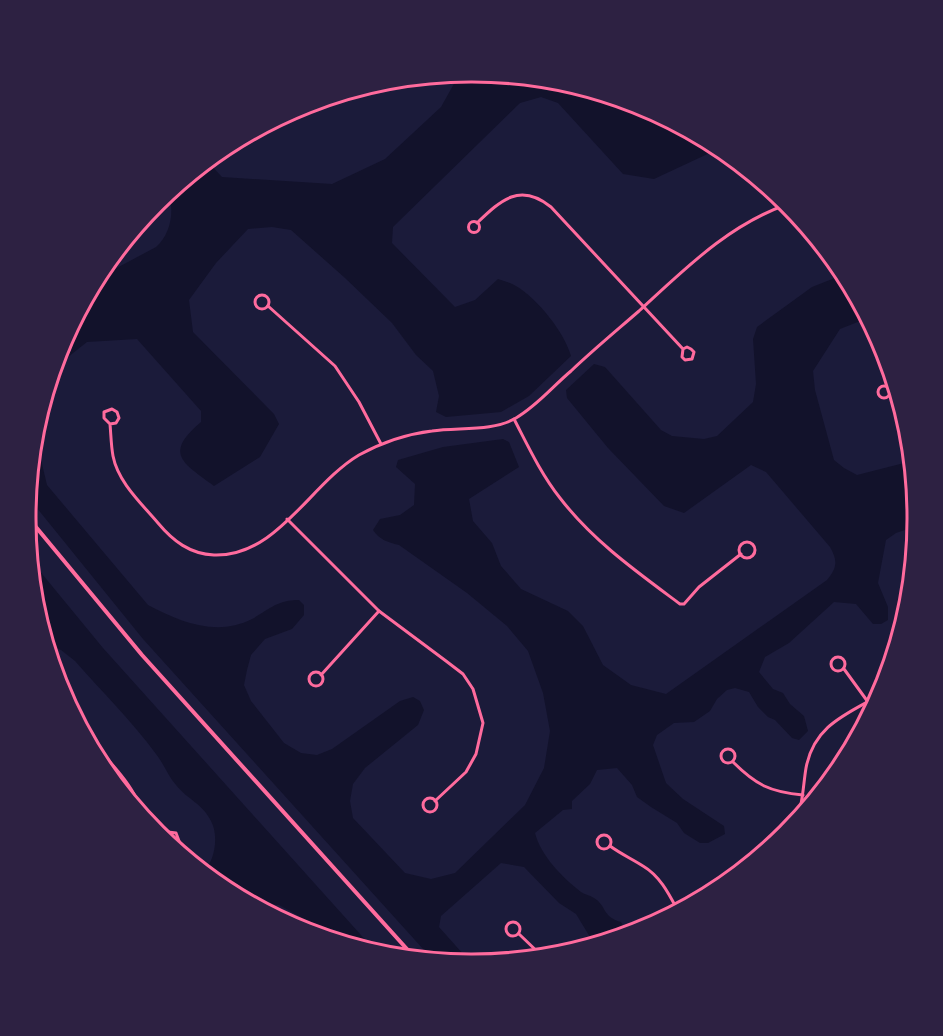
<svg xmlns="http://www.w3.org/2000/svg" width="943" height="1036" viewBox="0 0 943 1036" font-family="Poppins,sans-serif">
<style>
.water{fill:#12122b}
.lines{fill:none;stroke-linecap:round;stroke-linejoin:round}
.minor{stroke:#ff6b9d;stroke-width:3}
.tertiary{stroke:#ff6b9d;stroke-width:4}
.rim{fill:none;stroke:#ff6b9d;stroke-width:3}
</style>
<rect width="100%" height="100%" fill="#1b1b3a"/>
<g class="water">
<path d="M472,72L559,81L642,106L715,145L714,151L654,179L623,174L558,103L541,97L520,103L393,227L392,243L455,307L475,300L498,279C504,281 511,283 516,286C537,298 565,333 571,356L529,396L501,412L446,417L436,412L439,396L433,371L416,355L392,323L345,278L291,230L272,227L248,229L216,263L189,300L193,332L274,414L279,424L260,457L214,486C183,463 163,454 201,422V411L137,339L87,342L53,369L60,347L96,279L156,247C171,234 175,210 168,192L207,161L222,177L332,184L385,159L441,107L460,73Z"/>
<path d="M845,274L868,318L840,329L813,371L815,390L834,460L844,468L857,475L912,461L917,526L896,533L886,540L878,583L888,607V620L881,624H873L856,604L834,602L789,643L765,657L759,672L773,689L783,693L790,704L804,716L808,731L799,740L792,738L775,720L768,717L758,707L749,692L735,688L727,690L717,699L710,711L694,722L674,723L657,735L653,745L666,783L683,799L724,826L725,834L708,843H700L684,833L677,823L651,807L637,797L632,785L617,768L597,770L590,784L572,801V809L563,810L535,833C541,856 562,877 581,892C585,895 590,895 594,898C607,906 602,917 621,922L628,934L601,943L590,937L576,914L559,903L524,867L501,863L441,916L439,927L472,964L433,960L143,639L28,497L34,430L47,485L148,605C180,622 217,637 252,619C270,609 277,600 299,600L304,605V615L292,629L265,639L251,655L247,670L244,685L251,701L284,743L301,753L317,755L332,749L400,701L413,697L420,701L424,710L418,725L365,768L353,784L350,801L353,818L405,873L431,879L455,873L525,805L544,768L550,731L543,693L528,651L507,626L467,593L399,545C387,542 380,540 373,530L380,519L400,515L414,505L415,484L396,467L398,460L443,447L503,439L509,442L519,467L469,499L473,521L492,543L501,566L521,589L568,611L583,626L603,665L631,685L666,694L827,580C837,568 838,561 830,547L766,472L751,465L684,513L664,506L608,448L567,398L566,390L594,364L605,367L661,430L672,436L704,439L717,436L753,402L756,384L753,339L757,327L812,287Z"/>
<path d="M29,558L103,648L378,954L319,936L299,916L279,905L250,903L223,889L203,872C215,861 219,836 211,821C203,804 187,799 176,785C168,776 164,764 156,754C132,721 102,692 75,661L61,650L46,644L34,605Z"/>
</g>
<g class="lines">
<g class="minor">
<circle cx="474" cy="227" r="5.5"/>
<path d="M477,223C501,200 520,182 551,207L683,349L687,347L691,349L694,352L692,359L685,360L682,357L683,349"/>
<circle cx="262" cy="302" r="7"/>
<path d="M268,306L335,366L359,402L381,444"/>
<circle cx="884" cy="392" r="6"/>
<path d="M514,419C528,446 541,474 560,498C593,541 637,572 680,604H684L699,587L741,554"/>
<path d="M110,424L116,423L119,418L117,412L112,409L104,412V418L110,424C111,435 111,445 113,456C118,482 141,503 158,523C173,541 190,554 214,555C277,557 310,484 359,455C381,443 407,434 432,431C459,427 492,432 516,418C538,405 552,387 571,371C593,350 616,331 639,311C685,269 728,225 788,204"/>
<path d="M287,519L379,611L446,661L463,674L473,689L483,723L476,754L466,772L435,801"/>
<circle cx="747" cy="550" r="8"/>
<circle cx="838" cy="664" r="7"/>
<path d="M844,669L868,702"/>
<circle cx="316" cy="679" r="7"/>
<path d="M321,675L379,611"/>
<path d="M82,731C98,750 140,789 140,813"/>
<circle cx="728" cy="756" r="7"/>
<path d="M733,762C756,785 770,792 803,795"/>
<path d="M103,768L109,763"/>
<circle cx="430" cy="805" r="7"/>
<path d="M795,823C803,806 803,786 806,768C814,725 847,714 880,695"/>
<circle cx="604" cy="842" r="7"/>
<path d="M162,838L168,832L176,833L179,841L174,848"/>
<path d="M610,846C621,854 632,859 643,866C660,876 669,894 678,911"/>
<circle cx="513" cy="929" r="7"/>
<path d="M519,934L543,957"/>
</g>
<path class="tertiary" d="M26,515L142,655L415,958"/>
</g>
<path d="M0 0H943V1036H0ZM471 82H472A435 435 0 0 1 907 517V519A435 435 0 0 1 472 954H471A435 435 0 0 1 36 519V517A435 435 0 0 1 471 82Z" fill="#2d2142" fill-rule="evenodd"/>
<path class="rim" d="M471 82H472A435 435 0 0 1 907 517V519A435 435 0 0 1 472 954H471A435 435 0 0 1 36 519V517A435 435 0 0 1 471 82Z"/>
</svg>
